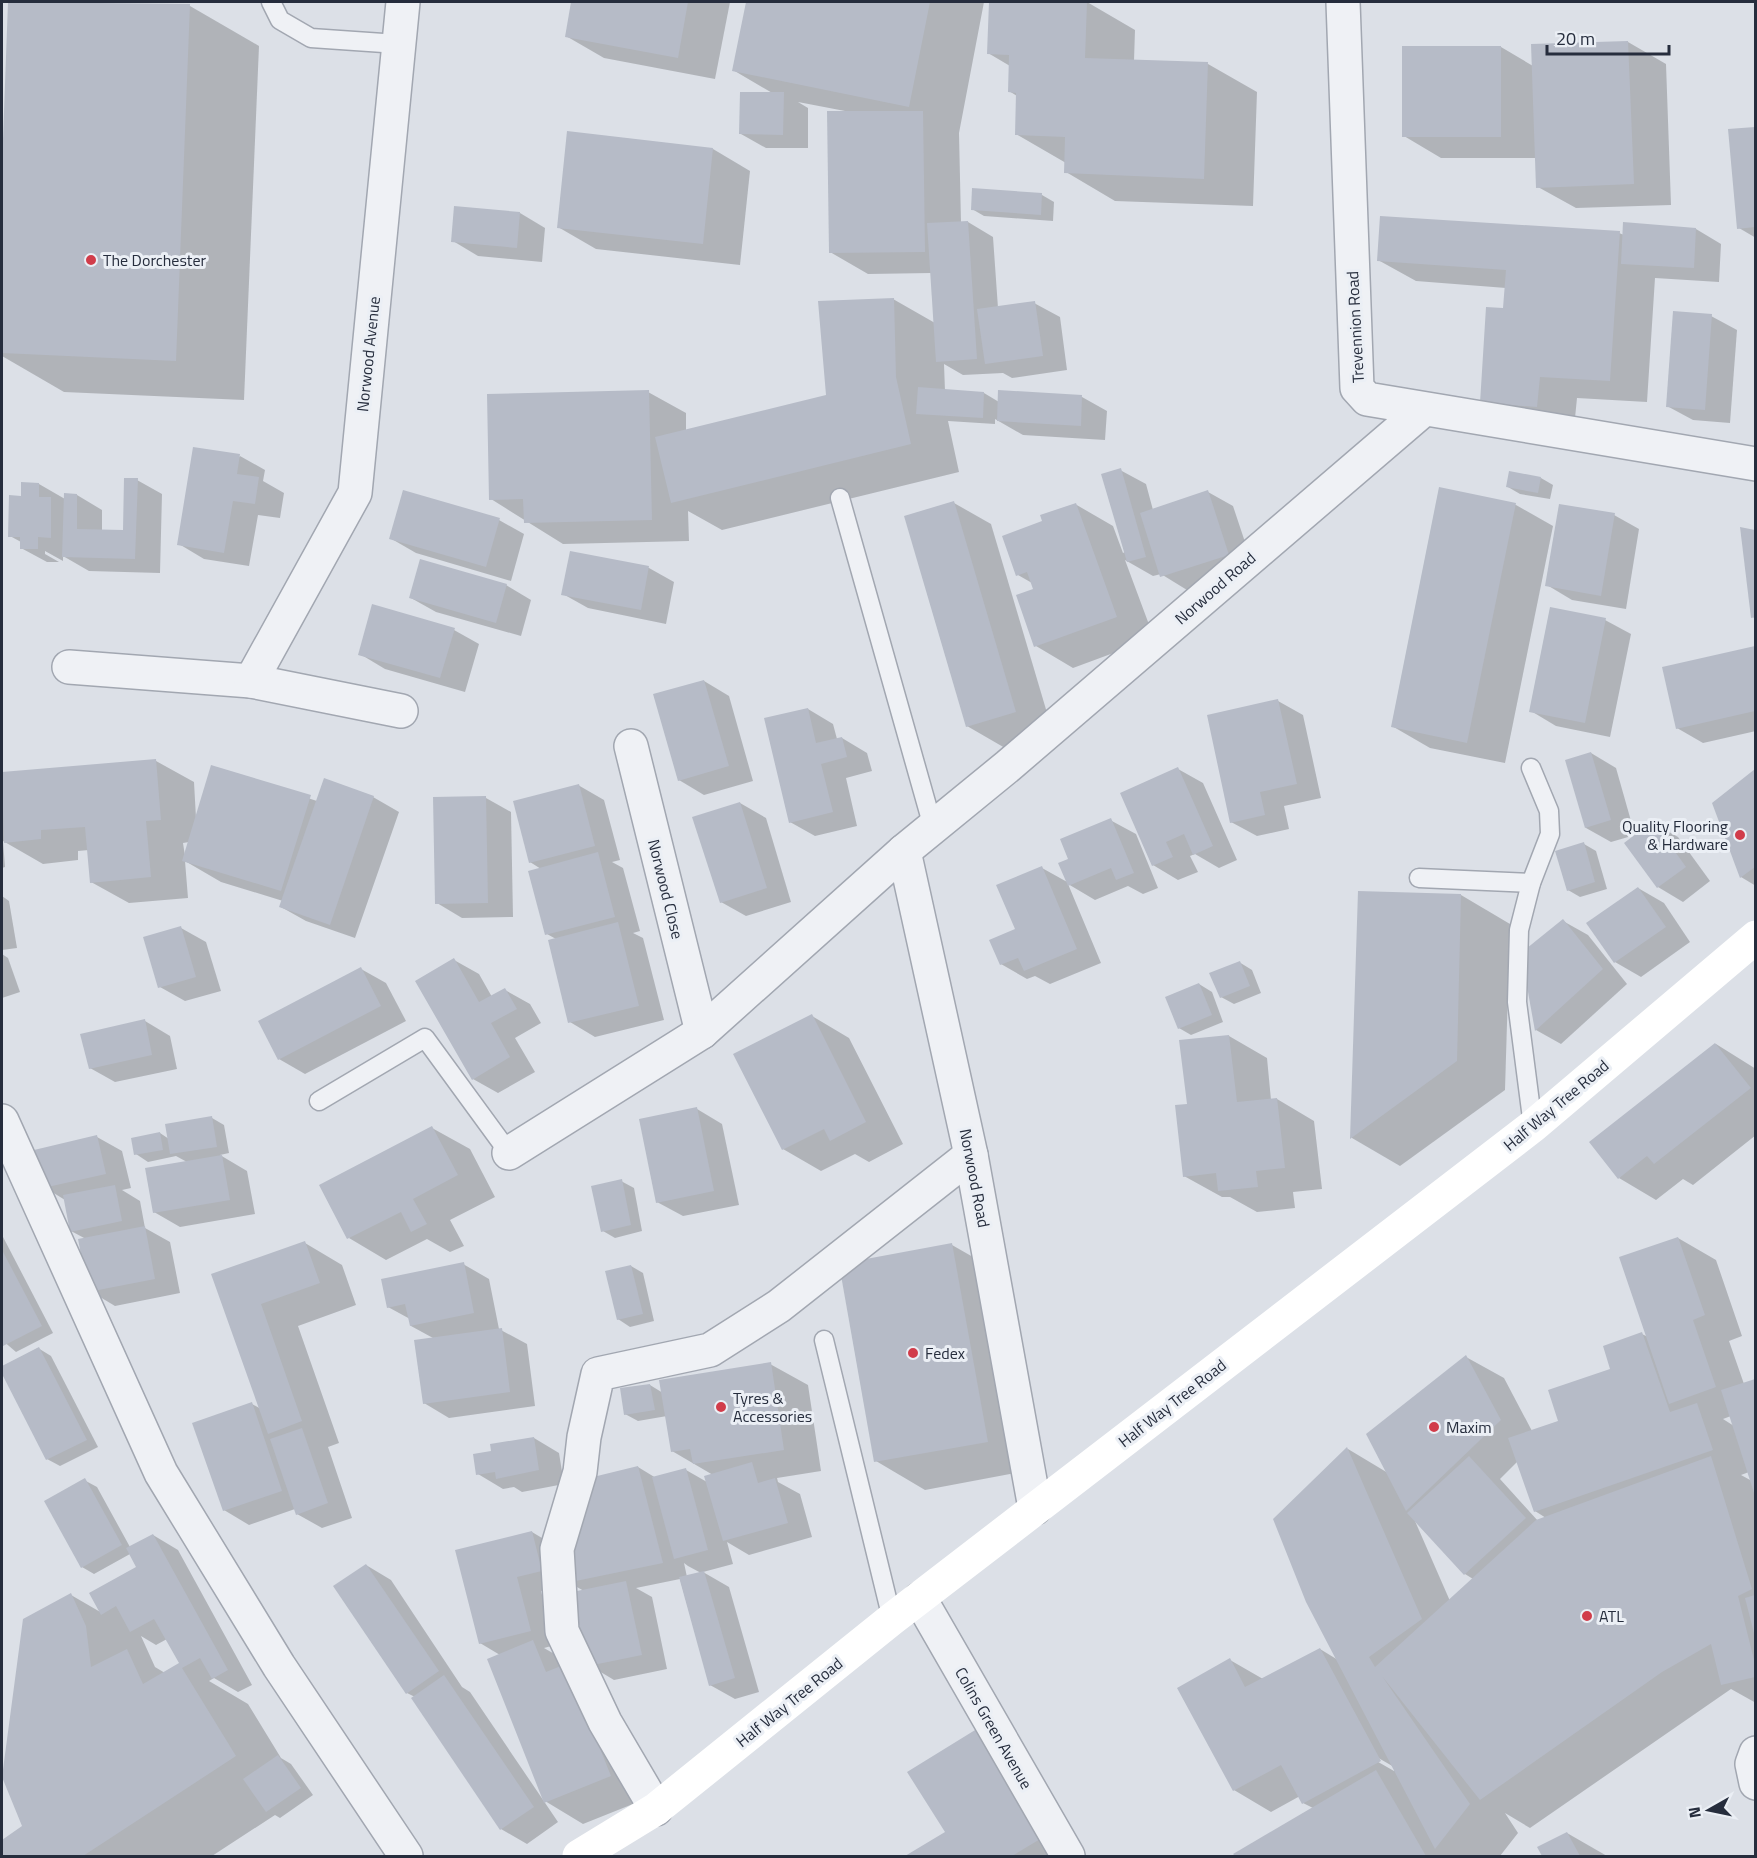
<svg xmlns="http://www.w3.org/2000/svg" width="1757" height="1858" viewBox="0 0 1757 1858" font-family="'Titillium Web',sans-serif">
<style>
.shadow{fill:#0003;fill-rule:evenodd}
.building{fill:#b6bbc7}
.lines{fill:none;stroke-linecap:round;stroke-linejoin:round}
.service-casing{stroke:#a2a7b1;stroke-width:21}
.minor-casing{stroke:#a2a7b1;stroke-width:36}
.service{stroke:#eff1f5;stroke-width:18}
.minor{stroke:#eff1f5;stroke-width:33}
.secondary{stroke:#fff;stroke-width:33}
.poi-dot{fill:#d13c4a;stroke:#ebeff5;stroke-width:2}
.labels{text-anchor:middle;stroke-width:6;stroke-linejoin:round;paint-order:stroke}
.poi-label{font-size:16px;fill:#262d3d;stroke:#ebeff5;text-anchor:start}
.street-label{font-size:16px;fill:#262d3d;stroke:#ebeff5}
</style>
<rect width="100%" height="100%" fill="#dce0e7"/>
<g class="shadow">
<path d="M10,2L190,6L259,46L244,400L64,392L2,356V202Z"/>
<path d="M573,2H730L715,79L604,58L566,36Z"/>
<path d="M747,2H984L959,133L961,223L968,222L993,237L998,308L1034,303L1060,317L1067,370L1012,378L1003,373L963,375L944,364L945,391L984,393L999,402V392L1082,397L1107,411L1105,440L1023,435L995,419V424L948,421L959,472L722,530L688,511L689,541L563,544L491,499L648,392L686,413V431L828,397L893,299L935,323L932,273L868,274L830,252L845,111L798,102L808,108V148H766L741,134L774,94L733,70Z"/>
<path d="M990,2H1087L1135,30L1134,61L1208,64L1257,92L1253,206L1115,201L1066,172V163L1016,134L1017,96L1009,91L1010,66L988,53Z"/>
<path d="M1628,42L1666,64L1671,205L1576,208L1538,187L1537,158H1441L1404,136L1501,47L1533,66Z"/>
<path d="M1756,128V238L1739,228L1729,131Z"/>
<path d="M713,149L750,171L740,265L596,249L558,227Z"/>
<path d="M1042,195L1054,202L1053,221L984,216L972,209Z"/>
<path d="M520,213L545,228L542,262L478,256L453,241Z"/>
<path d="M1696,229L1721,244L1719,282L1655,278L1647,402L1577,398L1574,428L1481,402L1504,310L1506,288L1416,281L1378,260L1619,233L1624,235Z"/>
<path d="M1711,316L1737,330L1730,423L1693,420L1667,406Z"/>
<path d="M240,456L265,470L263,481L284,493L280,518L258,515L249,566L204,559L179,544Z"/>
<path d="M1120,470L1146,484L1153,510L1208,492L1233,506L1254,569L1187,590L1161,574L1153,576L1125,560L1154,638L1073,668L1036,646L1035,590L1032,583L1018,575L1044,522L1075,504L1113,526L1123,553L1125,552Z"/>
<path d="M1541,478L1553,485L1550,499L1520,494L1508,487Z"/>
<path d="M137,480L162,494L160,573L89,571L63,556V561L45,551V554L59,562H47L21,548V542L10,536L23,498L39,484L65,499L77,495L102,510V531L124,532Z"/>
<path d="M1441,489L1516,505L1553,526L1505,763L1430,748L1392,726Z"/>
<path d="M954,503L991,524L1053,733L1005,748L967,726Z"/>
<path d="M1614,515L1639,529L1626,609L1572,600L1547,585Z"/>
<path d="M499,520L524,534L511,581L416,553L390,538Z"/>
<path d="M1742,529L1756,531V618L1752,617Z"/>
<path d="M571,553L649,568L674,582L666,624L588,608L563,594Z"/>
<path d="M506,585L531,600L521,636L436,612L411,598Z"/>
<path d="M1605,620L1631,634L1610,737L1556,726L1531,711Z"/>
<path d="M454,630L479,644L465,692L385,669L360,654Z"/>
<path d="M1755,648L1756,731L1703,743L1677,728L1664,669Z"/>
<path d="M704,681L729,696L753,781L704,795L679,780Z"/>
<path d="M1278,701L1303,715L1321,798L1284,806L1289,829L1257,836L1231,822Z"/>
<path d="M808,709L833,724L837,739L842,738L867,753L872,771L846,778L857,826L815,836L790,822Z"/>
<path d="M1591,753L1616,768L1635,835L1611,842L1586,828Z"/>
<path d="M156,761L194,782L196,818L212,767L317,801L373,797L399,812L355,938L306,921L281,907L283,901L221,882L185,861L188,898L129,903L91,882L89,850L78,851V860L43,864L3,841L5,867L2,868V774ZM189,842L185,856L183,843Z"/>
<path d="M1178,769L1203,783L1237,860L1219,868L1195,854L1190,856L1198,872L1178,880L1153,865Z"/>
<path d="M1755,771L1756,772V886L1741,877L1713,803Z"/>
<path d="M578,785L604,800L620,860L612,862L623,868L640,931L633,933L643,938L664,1020L595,1037L570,1022L556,939L547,934L541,869L530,862Z"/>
<path d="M486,798L511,812L513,917L462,918L437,903Z"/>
<path d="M740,803L766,818L791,902L746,916L721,902Z"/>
<path d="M1110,820L1136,834L1158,888L1143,894L1128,886L1095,900L1068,884L1101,963L1050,984L1035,976L1027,979L1001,964L1042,868L1069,883L1070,860Z"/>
<path d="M1653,823L1678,837L1710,881L1683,902L1658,887Z"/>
<path d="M1584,844L1596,851L1607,889L1580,897L1568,890Z"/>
<path d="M1638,888L1664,903L1690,942L1641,977L1615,962L1588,923Z"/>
<path d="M1359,892L1461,895L1510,924L1505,1090L1400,1166L1352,1138Z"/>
<path d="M2,896L9,901L17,948L2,950Z"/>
<path d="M1563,921L1588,935L1627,984L1561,1044L1536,1030L1523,954Z"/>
<path d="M181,928L206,942L221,991L185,1001L160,987Z"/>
<path d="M2,954L8,958L20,992L2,998Z"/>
<path d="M454,960L479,974L492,997L505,990L530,1004L541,1023L515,1038L535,1072L498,1093L473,1079Z"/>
<path d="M1239,962L1252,970L1261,993L1234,1004L1221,997Z"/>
<path d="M361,969L386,983L406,1021L305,1074L279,1059Z"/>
<path d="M1199,984L1212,992L1223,1022L1191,1035L1179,1028Z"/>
<path d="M812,1016L849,1038L903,1144L869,1162L855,1154L821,1171L783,1149Z"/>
<path d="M145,1021L170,1036L177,1069L115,1082L90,1068Z"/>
<path d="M1229,1036L1267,1058L1271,1100L1277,1099L1314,1121L1322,1189L1293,1192L1295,1208L1257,1212L1230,1197H1222L1184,1176L1188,1106Z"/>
<path d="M1716,1044L1756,1069V1135L1693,1185L1683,1179L1656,1200L1619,1178Z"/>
<path d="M697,1109L722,1124L739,1205L683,1216L657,1202Z"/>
<path d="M212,1118L224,1125L229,1153L220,1155L247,1171L255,1214L180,1227L154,1212L187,1162L176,1156L148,1162L136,1154L160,1133L169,1139Z"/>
<path d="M432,1128L470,1149L495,1197L450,1220L464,1246L450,1252L427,1239L386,1260L349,1238Z"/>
<path d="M97,1137L122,1151L131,1188L122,1190L140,1201L145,1228L170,1242L180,1293L115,1306L90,1291L86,1239L71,1231L65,1200L44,1187Z"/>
<path d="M621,1181L634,1188L642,1231L615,1238L603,1231Z"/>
<path d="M2,1235L53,1333L16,1352L2,1340Z"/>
<path d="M1678,1238L1716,1260L1742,1336L1729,1341L1744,1384L1756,1380V1703L1731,1689L1530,1828L1505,1813L1518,1833L1500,1856H1236L1235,1854L1313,1808L1303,1803L1300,1796L1271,1812L1234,1790L1230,1660L1263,1679L1320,1649L1338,1660L1348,1449L1388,1473L1466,1357L1504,1378L1532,1431L1560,1421L1612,1370L1642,1334L1648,1337ZM1731,1416L1734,1426L1723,1419ZM1518,1461L1535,1511L1546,1518L1538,1521L1500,1479ZM1749,1472L1752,1481L1741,1475ZM1415,1521L1465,1574L1473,1579L1450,1601ZM1375,1756L1394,1767V1771L1373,1759Z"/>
<path d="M305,1243L342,1265L356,1305L298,1326L339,1443L328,1447L352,1518L322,1528L297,1514L295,1509L249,1525L224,1510L252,1404L261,1409L213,1275Z"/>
<path d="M952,1245L1001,1273L1037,1469L925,1490L876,1461Z"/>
<path d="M463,1264L489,1279L499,1329L527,1344L535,1406L449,1418L424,1403L433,1338L411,1326L410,1319L388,1307Z"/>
<path d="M631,1266L643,1273L654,1321L630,1327L618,1319Z"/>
<path d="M38,1348L51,1356L98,1447L60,1466L47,1459L2,1371V1367Z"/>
<path d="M770,1364L808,1385L821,1471L777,1478L778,1482L800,1494L812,1537L749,1555L727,1542L733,1564L703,1572L729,1587L759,1692L735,1699L710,1685L680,1579L636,1588L652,1597L667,1669L614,1680L589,1665L584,1591L568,1582L638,1467L656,1478L686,1470L707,1482L713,1475L672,1451L667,1416L638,1421L625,1414L650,1385L663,1393ZM684,1563L688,1566L701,1573L687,1577Z"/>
<path d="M534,1438L559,1453L564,1484L522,1492L514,1487L503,1489L478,1474L492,1452Z"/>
<path d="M84,1480L97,1487L130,1547L153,1535L178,1550L252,1685L238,1692L214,1678L209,1681L248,1704L281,1758L291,1764L313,1795L280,1818L275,1815L212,1856H2V1842L24,1827L71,1595L102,1613L138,1567L130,1554L94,1574L82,1567ZM141,1636L156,1645L167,1639L181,1663L165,1673L155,1667Z"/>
<path d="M532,1532L557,1547L567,1585L541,1591L555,1645L544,1648L570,1663L648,1798L583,1824L545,1801L500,1655L480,1643Z"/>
<path d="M366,1565L391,1580L462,1687L470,1692L558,1822L527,1844L501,1829L415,1697L407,1693Z"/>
<path d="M909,1773L1083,1856H908L947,1833Z"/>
<path d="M1567,1833L1607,1856H1544L1539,1848Z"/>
</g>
<g class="building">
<path d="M8,2L190,4L176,361L2,353V166Z"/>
<path d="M571,2H688L678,58L565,37Z"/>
<path d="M746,2H930L909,107L732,71Z"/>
<path d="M989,2H1087L1085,58L1208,62L1204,179L1064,173L1065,137L1015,135L1016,93L1008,92L1009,55L987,54Z"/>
<path d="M1628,41L1634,184L1536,188L1531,44Z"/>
<rect x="1402" y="46" width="99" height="91"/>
<path d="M740,92H784L783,135L739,134Z"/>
<path d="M827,111H923L925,252L829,253Z"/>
<path d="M1755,127V227L1737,229L1728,129Z"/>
<path d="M567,131L713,148L703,244L557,228Z"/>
<path d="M972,188L1042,193L1041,215L971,210Z"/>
<path d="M454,206L520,212L517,248L451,242Z"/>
<path d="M1380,216L1620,231L1610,381L1540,377L1537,407L1480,403L1486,307L1503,308L1506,270L1377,261Z"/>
<path d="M968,221L977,359L936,362L927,223Z"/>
<path d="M1623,222L1696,228L1694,268L1621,264Z"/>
<path d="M894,298L896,377L911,444L671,503L655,437L826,395L818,301Z"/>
<path d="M1035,301L1043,356L985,364L977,309Z"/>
<path d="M1673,311L1712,314L1705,410L1666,407Z"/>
<path d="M918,387L984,392L983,418L916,414Z"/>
<path d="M649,390L652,520L524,523L523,499L489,500L487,394Z"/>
<path d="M998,390L1082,395L1081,426L997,421Z"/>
<path d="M193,447L240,454L237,474L259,477L255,504L233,501L224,553L177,545Z"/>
<path d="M1121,468L1146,557L1127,562L1101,474Z"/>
<path d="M1509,471L1541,477L1538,493L1506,487Z"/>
<path d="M124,478H138L135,559L62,557L64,493L77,494V529L123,530Z"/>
<path d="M21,482L39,483V497H51V538L38,537V549H20V537H8L9,495L21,496Z"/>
<path d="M1439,487L1516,503L1467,743L1391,727Z"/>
<path d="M403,490L500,518L486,567L389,539Z"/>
<path d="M1208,490L1229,555L1160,577L1140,513Z"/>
<path d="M954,501L1016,712L966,727L904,516Z"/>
<path d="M1076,503L1117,617L1034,647L1016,595L1033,589L1027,572L1016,576L1002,536L1042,521L1040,515Z"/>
<path d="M1559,504L1615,513L1601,596L1545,586Z"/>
<path d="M1740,527L1755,530V617L1751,618Z"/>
<path d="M570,551L649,566L641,610L561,595Z"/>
<path d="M420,559L507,584L496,623L409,598Z"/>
<path d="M372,604L455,628L440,678L358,655Z"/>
<path d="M1550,607L1606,618L1585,723L1529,712Z"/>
<path d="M1755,646V711L1676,729L1662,667Z"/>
<path d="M704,680L729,766L678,781L653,694Z"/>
<path d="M1278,699L1297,784L1260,792L1265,815L1230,823L1207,715Z"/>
<path d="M808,708L816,743L842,737L847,757L821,764L833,812L789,823L764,718Z"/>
<path d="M1591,752L1611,820L1585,828L1565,760Z"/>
<path d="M156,759L161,820L146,821L151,877L90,883L85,827L41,830V839L4,843L2,772Z"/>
<path d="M211,765L311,795L281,891L182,861Z"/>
<path d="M1178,767L1213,846L1193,855L1184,834L1166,842L1173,857L1152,866L1120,793Z"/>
<path d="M1755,769V867L1740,878L1712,803Z"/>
<path d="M324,778L374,796L330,925L279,907Z"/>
<path d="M579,784L595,846L529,863L513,801Z"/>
<path d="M486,796L488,903L435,904L433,797Z"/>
<path d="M740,802L767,888L720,903L692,817Z"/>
<path d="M1111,818L1134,873L1116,880L1111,868L1068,886L1058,863L1068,859L1060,839Z"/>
<path d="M1653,821L1686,867L1657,888L1624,843Z"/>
<path d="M1584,842L1595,882L1567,891L1555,851Z"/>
<path d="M598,852L615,917L545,935L528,871Z"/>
<path d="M1042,866L1077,949L1024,971L1018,958L1000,965L989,940L1015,929L996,885Z"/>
<path d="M1638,887L1666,927L1614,963L1586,923Z"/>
<path d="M1358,891L1461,894L1457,1061L1350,1139Z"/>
<path d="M1563,919L1603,969L1535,1031L1521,953Z"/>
<path d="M618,922L639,1006L568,1023L548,940Z"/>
<path d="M181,926L196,977L158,988L143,937Z"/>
<path d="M454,958L479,1002L505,988L517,1009L491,1023L510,1057L472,1080L415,981Z"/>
<path d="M1240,961L1250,986L1220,998L1209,973Z"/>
<path d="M361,967L381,1006L278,1060L258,1021Z"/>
<path d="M1199,983L1212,1015L1178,1029L1165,997Z"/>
<path d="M812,1014L866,1122L830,1141L824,1129L782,1150L733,1054Z"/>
<path d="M145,1019L152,1055L89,1069L80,1034Z"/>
<path d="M1229,1035L1237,1102L1277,1098L1285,1168L1256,1171L1258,1187L1218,1191L1216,1173L1183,1177L1175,1105L1187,1104L1179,1040Z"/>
<path d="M1715,1043L1751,1088L1654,1164L1647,1156L1618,1179L1589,1142Z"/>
<path d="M697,1107L714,1191L656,1203L639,1119Z"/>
<path d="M212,1116L217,1147L170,1154L165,1124Z"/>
<path d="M432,1126L458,1175L413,1199L427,1224L411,1232L401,1212L347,1239L319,1185Z"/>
<path d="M160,1132L163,1150L134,1155L131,1138Z"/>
<path d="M97,1135L106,1174L43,1188L34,1150Z"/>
<path d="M222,1155L230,1200L153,1213L145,1168Z"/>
<path d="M622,1179L631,1225L601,1232L591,1186Z"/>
<path d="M115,1185L122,1221L70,1232L63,1195Z"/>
<path d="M145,1226L155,1279L88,1292L78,1239Z"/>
<path d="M1678,1237L1705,1315L1693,1320L1716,1387L1669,1404L1619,1257Z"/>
<path d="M305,1241L320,1283L261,1304L302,1421L268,1434L211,1274Z"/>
<path d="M952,1243L988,1442L874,1462L839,1264Z"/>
<path d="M2,1250L42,1326L3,1346L2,1343Z"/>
<path d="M464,1262L474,1313L410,1326L405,1304L387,1308L381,1279Z"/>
<path d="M631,1265L643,1314L617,1320L605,1271Z"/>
<path d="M502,1328L510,1392L423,1404L414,1340Z"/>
<path d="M1642,1332L1670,1412L1697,1403L1713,1450L1534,1512L1508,1438L1558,1421L1548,1390L1610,1369L1603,1346Z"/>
<path d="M39,1347L87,1440L46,1460L2,1374V1366Z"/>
<path d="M1466,1355L1501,1420L1406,1511L1366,1434Z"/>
<path d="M771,1362L784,1450L693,1464L690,1449L671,1452L659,1380Z"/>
<path d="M1755,1379V1496L1721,1390Z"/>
<path d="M650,1384L655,1410L624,1415L620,1388Z"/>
<path d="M252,1402L282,1491L223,1511L192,1423Z"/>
<path d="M302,1428L328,1503L296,1515L270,1439Z"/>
<path d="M534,1437L539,1470L496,1479L495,1472L476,1475L473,1454L491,1451L490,1444Z"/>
<path d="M1347,1447L1422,1619L1369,1657L1375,1667L1536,1520L1711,1456L1752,1589L1738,1596L1755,1664V1677L1721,1685L1711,1644L1662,1672L1480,1800L1382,1676L1470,1804L1435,1849L1306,1602L1273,1519Z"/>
<path d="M1469,1456L1526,1518L1464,1575L1407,1513Z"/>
<path d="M752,1462L758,1483L775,1478L788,1523L723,1541L704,1476Z"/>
<path d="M638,1466L663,1563L566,1583L589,1478Z"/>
<path d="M686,1468L708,1550L674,1559L652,1477Z"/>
<path d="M85,1478L122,1545L81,1568L44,1501Z"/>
<path d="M532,1531L542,1571L517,1577L531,1631L479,1644L455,1550Z"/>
<path d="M153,1534L228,1670L212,1679L200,1658L182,1668L236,1756L83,1856H2V1840L22,1826L2,1777L23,1619L71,1593L86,1626L91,1667L127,1649L143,1684L179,1663L154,1619L130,1632L116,1606L101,1615L89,1593L136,1567L126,1548Z"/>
<path d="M366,1564L439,1671L406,1694L333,1586Z"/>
<path d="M704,1571L735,1678L709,1686L679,1577Z"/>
<path d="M626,1581L642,1655L588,1666L572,1592Z"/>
<path d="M1755,1595V1637L1745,1598Z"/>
<path d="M533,1640L546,1672L566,1664L611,1776L544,1803L487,1659Z"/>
<path d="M1320,1648L1381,1761L1302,1804L1281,1765L1233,1791L1177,1688L1230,1658L1245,1687Z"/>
<path d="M444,1675L534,1807L500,1830L411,1698Z"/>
<path d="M980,1727L1047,1835L1012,1856H905L945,1832L907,1772Z"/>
<path d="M278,1755L301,1788L266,1812L243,1779Z"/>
<path d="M1376,1770L1426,1856H1235L1233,1854Z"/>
<path d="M1567,1832L1580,1856H1542L1537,1847Z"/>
</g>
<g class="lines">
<g class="service-casing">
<g id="service">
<path d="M271,2L280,20L311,38L398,44"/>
<path d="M840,498L933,827"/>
<path d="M1531,768L1549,811L1550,834L1531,883L1519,930L1517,1002L1533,1126"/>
<path d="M1419,878L1531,883"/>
<path d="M319,1101L425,1038L509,1153"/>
<path d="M824,1340L892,1619"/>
</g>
</g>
<g class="minor-casing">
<g id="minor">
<path d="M1343,2L1357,388L1367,399L1756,464"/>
<path d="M69,667L251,681L401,711"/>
<path d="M251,681L355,493L403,2"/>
<path d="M631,746L702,1032"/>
<path d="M904,851L971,1155L1035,1508"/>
<path d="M2,1121L161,1473L279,1666L406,1856"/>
<path d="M509,1153L702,1032L904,851L1008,766L1423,410"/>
<path d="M920,1599L1068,1856"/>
<path d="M1756,1753L1752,1764L1756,1783"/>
<path d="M656,1809L605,1722L562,1631L557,1549L580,1472L584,1437L598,1374L710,1350L779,1306L971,1155"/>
</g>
</g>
<use href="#service" class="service"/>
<use href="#minor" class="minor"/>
<path class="secondary" d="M579,1856L656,1809L892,1619L1533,1126L1756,937"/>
</g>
<g class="poi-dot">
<circle cx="91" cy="260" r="6"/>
<circle cx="1740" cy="835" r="6"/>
<circle cx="913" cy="1353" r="6"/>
<circle cx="721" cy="1407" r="6"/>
<circle cx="1434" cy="1427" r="6"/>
<circle cx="1587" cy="1616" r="6"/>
</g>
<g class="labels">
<g class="poi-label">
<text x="103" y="266">The Dorchester</text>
<text x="1728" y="832" text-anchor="end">Quality Flooring<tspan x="1728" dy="18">&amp; Hardware</tspan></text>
<text x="925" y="1359">Fedex</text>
<text x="733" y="1404">Tyres &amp;<tspan x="733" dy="18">Accessories</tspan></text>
<text x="1446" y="1433">Maxim</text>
<text x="1599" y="1622">ATL</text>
</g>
<g class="street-label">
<text transform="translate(1355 327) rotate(-93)" y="6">Trevennion Road</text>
<text transform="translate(368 354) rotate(-84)" y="6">Norwood Avenue</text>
<text transform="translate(1215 588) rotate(-41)" y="6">Norwood Road</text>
<text transform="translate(666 889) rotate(76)" y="6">Norwood Close</text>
<text transform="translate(1556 1105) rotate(-40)" y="6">Half Way Tree Road</text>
<text transform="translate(975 1178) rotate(79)" y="6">Norwood Road</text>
<text transform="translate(1172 1403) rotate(-38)" y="6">Half Way Tree Road</text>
<text transform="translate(789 1702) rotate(-39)" y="6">Half Way Tree Road</text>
<text transform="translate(994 1728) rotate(60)" y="6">Colins Green Avenue</text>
</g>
</g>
<rect width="1757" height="1858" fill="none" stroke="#262d3d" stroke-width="6"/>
<g transform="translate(1709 1810) rotate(261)" stroke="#ebeff5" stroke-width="4.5" paint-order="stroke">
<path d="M0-4.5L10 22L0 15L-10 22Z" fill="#262d3d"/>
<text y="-9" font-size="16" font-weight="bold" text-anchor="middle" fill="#262d3d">N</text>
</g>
<path d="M1547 45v9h122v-9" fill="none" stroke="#262d3d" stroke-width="3"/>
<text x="1556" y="45" font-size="18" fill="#262d3d" stroke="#ebeff5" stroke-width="4.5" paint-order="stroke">20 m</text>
</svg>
